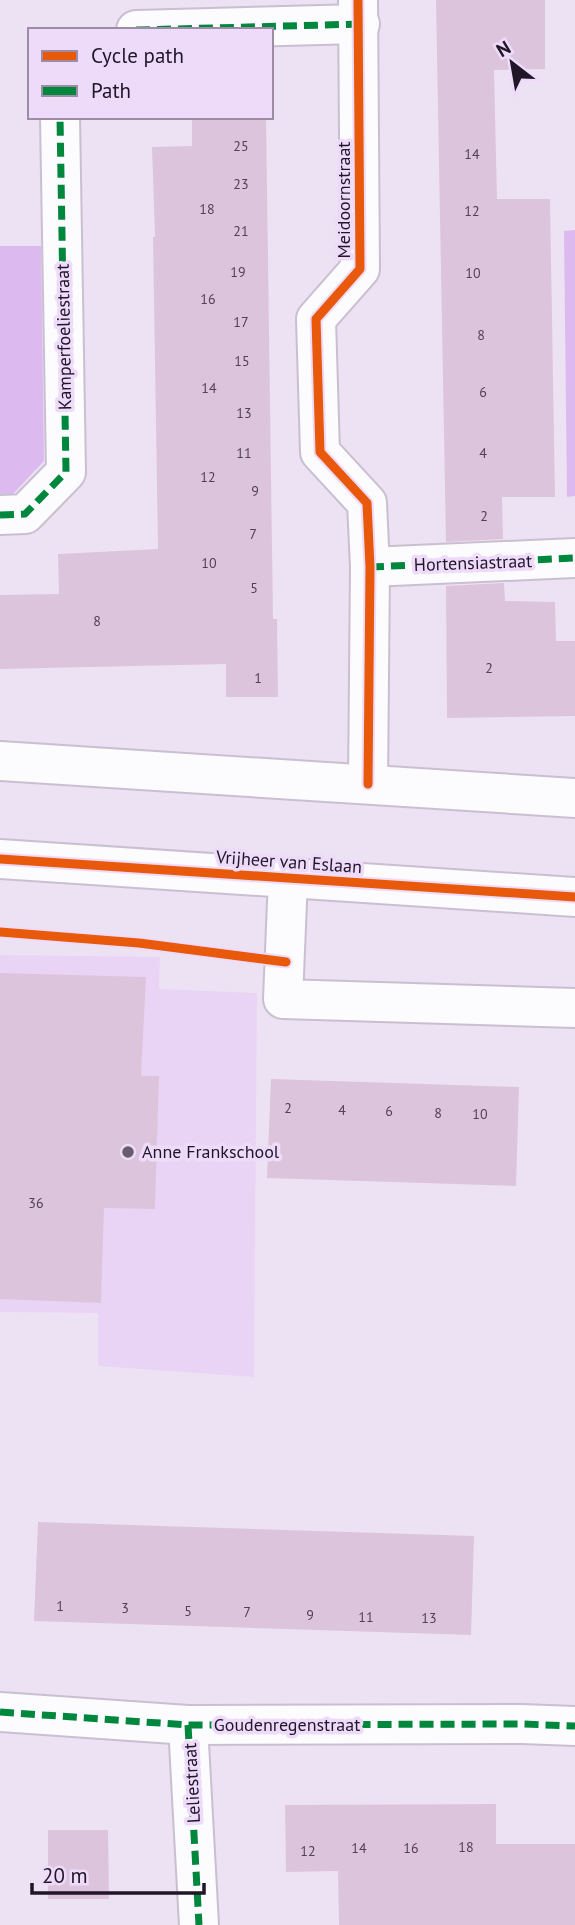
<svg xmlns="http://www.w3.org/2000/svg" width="575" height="1925" viewBox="0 0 575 1925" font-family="'PT Sans',sans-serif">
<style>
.built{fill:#ead4f6}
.green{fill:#dcb9ef}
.building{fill:#ddc4dd}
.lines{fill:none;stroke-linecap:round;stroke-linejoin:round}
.street-casing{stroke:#cabfd0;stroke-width:42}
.secondary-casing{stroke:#cabfd0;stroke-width:42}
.street{stroke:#fcfbfd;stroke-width:38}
.secondary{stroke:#fcfbfd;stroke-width:38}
.quiet{stroke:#00873e;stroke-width:7;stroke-dasharray:14 7;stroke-linecap:butt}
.cycleway-casing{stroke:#eedbfa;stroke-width:13}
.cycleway{stroke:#e8590c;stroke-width:9}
.poi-dot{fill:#685d6f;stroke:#eedbfa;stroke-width:2.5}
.labels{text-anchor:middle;stroke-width:7;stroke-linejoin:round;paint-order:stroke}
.number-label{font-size:14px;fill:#504155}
.street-label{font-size:18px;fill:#211528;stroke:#eedbfa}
.poi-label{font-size:18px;fill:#211528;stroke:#eedbfa;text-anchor:start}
</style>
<rect width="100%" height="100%" fill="#ede2f3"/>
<path class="built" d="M0,955L160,957L159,989L257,993L254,1377L98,1366V1313L0,1312Z"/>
<g class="green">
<path d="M575,230V496L567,497L564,231Z"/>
<path d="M0,246H41L44,461L12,495L0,496Z"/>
</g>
<g class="building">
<path d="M436,0H545V69L494,70L497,199H550L555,497H502L503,539L446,542Z"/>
<path d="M192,117H266L273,619H277L278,697H226V664L0,669V595L59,594L58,554L158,549L153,237H155L152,147L192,146Z"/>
<path d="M504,583L505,601L555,602L556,641H575V716L447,718L446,586Z"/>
<path d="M0,973L146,977L141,1076H159L155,1209L104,1208L101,1303L0,1299Z"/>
<path d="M271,1079L519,1087L516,1186L267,1178Z"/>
<path d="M38,1522L474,1536L471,1635L34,1621Z"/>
<path d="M496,1804V1844H575V1925H339L338,1871L286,1872L285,1805Z"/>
<path d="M48,1830H108L109,1899H48Z"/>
</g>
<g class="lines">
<g class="street-casing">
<g id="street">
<path d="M358,0L360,269L316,319L320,452L367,503L370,567L368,784"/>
<path d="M136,30L360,24"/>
<path d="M0,515L25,514L66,472L60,117"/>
<path d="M370,567L575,558"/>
<path d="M0,761L575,798"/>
<path d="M288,878L283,999L575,1008"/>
<path d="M0,1712L188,1725L522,1724L575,1726"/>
<path d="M188,1725L199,1925"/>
</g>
</g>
<g class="secondary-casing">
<path id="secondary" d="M0,859L575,897"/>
</g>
<use href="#street" class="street"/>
<use href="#secondary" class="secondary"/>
<g class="quiet">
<path d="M136,30L360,24"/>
<path d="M0,515L25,514L66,472L60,117"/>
<path d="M370,567L575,558"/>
<path d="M0,1712L188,1725L522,1724L575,1726"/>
<path d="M188,1725L199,1925"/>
</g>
<g class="cycleway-casing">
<g id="cycleway">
<path d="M358,0L360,269L316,319L320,452L367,503L370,567L368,784"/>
<path d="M0,859L575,897"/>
<path d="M0,932L139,943L286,962"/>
</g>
</g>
<use href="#cycleway" class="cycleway"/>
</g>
<circle class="poi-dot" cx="128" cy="1152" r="7"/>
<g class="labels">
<g class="number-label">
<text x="241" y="151">25</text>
<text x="472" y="159">14</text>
<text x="241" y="189">23</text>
<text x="207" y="214">18</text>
<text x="472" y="216">12</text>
<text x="241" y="236">21</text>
<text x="238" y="277">19</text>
<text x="473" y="278">10</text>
<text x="208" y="304">16</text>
<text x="241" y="327">17</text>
<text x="481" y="340">8</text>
<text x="242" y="366">15</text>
<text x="209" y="393">14</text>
<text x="483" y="397">6</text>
<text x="244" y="418">13</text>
<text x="244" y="458">11</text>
<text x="483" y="458">4</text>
<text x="208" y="482">12</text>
<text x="255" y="496">9</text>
<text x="484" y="521">2</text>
<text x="253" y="539">7</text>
<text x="209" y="568">10</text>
<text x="254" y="593">5</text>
<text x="97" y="626">8</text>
<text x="489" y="673">2</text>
<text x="258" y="683">1</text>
<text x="288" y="1113">2</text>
<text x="342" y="1115">4</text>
<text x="389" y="1116">6</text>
<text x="438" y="1118">8</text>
<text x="480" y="1119">10</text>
<text x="36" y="1208">36</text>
<text x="60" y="1611">1</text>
<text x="125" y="1613">3</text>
<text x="188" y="1616">5</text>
<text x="247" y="1617">7</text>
<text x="310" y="1620">9</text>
<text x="366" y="1622">11</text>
<text x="429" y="1623">13</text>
<text x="466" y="1852">18</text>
<text x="359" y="1853">14</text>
<text x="411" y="1853">16</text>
<text x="308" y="1856">12</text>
</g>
<g class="street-label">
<text transform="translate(344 200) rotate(-90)" y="6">Meidoornstraat</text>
<text transform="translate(64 337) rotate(-91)" y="6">Kamperfoeliestraat</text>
<text transform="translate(473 563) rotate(-2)" y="6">Hortensiastraat</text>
<text transform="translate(289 862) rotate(4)" y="6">Vrijheer van Eslaan</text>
<text x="287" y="1731">Goudenregenstraat</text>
<text transform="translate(192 1783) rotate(-93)" y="6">Leliestraat</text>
</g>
<g class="poi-label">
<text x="142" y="1158">Anne Frankschool</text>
</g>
</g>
<rect x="28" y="28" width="245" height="91" fill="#eedbfa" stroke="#9c8ca6" stroke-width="2"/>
<rect x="42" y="51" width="35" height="10" fill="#e8590c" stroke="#9c8ca6" stroke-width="2"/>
<text x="91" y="63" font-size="21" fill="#211528">Cycle path</text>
<rect x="42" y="86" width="35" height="10" fill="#00873e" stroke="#9c8ca6" stroke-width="2"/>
<text x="91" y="98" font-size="21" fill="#211528">Path</text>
<g transform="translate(512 63) rotate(329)" stroke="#eedbfa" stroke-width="5" paint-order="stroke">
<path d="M0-5L12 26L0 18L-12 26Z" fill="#211528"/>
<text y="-10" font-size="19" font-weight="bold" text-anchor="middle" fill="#211528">N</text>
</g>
<path d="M32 1883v10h172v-10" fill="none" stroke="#211528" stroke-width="3.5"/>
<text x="42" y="1883" font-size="21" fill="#211528" stroke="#eedbfa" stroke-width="5" paint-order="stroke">20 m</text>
</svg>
